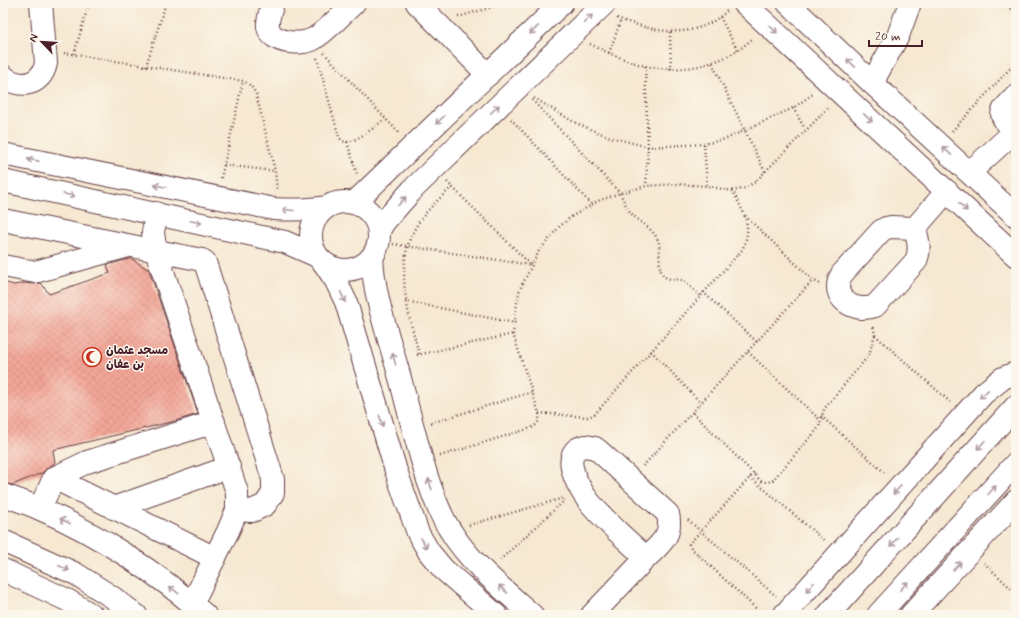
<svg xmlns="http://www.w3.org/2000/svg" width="1019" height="618" viewBox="0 0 1019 618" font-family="Mynerve,'Playpen Sans Arabic',sans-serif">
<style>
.building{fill:url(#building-cross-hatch)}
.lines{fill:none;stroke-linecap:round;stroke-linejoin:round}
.minor-casing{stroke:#643d44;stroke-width:24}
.path{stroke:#643d44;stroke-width:2.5;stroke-dasharray:1 3;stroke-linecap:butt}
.minor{stroke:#fff;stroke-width:22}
.oneway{stroke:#ae9aa0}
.labels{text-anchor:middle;stroke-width:3;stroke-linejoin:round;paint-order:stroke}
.poi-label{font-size:12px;font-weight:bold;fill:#4a1f2b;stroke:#fbf7ec;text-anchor:start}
</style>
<defs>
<pattern id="building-cross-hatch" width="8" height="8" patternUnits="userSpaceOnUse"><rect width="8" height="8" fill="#f3a697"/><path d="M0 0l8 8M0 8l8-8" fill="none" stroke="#d28e82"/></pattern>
</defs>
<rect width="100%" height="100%" fill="#fbf7ec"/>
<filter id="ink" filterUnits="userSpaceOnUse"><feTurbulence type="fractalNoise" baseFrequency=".025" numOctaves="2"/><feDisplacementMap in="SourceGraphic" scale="8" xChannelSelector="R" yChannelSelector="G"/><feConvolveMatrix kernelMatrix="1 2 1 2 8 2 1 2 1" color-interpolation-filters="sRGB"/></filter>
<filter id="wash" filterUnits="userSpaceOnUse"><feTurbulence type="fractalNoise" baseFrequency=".012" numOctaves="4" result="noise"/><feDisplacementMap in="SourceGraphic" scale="16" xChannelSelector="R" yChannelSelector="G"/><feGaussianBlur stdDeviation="0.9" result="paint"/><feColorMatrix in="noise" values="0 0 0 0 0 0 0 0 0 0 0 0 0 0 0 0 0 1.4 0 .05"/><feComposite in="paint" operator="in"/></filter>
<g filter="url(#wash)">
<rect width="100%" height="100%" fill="#f6e8d1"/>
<g id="blocks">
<path class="building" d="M129,259H132L149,270L198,414L175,421L53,450L55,463L47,468L42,473L12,485L3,483V282L14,285L25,283L33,284L41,283L49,294L110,273L107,265Z"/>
</g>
</g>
<g filter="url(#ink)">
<use href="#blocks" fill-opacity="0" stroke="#643d44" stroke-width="1"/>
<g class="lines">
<g class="minor-casing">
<g id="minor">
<path d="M273,3C271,10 267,20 268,27C271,44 303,46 315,38C328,30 343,13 354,3"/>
<path d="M417,3L488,75"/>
<path d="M744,3L1016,256"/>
<path d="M788,3L872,83L1016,216"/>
<path d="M3,76C20,90 42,85 46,63L41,3"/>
<path d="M872,83L898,36L910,3"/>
<path d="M1016,96C998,115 997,113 1016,132"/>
<path d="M3,154L274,209C292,210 308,210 326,207"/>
<path d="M970,172L1015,131"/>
<path d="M3,181L285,242L317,256"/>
<circle cx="345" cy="236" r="34"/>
<path d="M354,203L562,3"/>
<path d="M156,213L153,233L156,251L237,492V510L228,531L192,604"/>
<path d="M3,220L202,260L205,262L273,479V493L265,505L252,511L237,510"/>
<path d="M891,227L915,228C918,240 921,249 916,261L875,306C854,314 828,297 842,274L881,231L886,228Z"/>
<path d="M915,228L947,191"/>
<path d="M379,231L384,222L413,189L605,3"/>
<path d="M372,257C374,299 389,337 400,378C409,412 417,446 428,480C434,497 440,515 450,530C470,563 503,589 532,615"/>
<path d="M324,263L336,281L346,302L396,471L418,533L429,552L443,569L496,615"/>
<path d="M3,266L35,272L125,247"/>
<path d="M586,446L595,448L599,451L668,514C673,536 660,544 646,558C626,539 604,521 587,499C577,485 558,450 586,446Z"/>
<path d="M54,478L87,462L214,422"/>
<path d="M3,495C15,499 28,503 40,509C98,534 158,573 205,615"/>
<path d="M40,508L54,478L215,558"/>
<path d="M113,508L229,467"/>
<path d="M3,541L76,574L112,597L136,615"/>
<path d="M3,570L67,600L92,615"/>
<path d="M592,615L646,558"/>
<path d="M784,615L984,393L1003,378L1016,373"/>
<path d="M828,615L1016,406"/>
<path d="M878,615L1016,463"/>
<path d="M911,615L1016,501"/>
</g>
</g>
<g class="path">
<path d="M1004,3L1016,14"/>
<path d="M458,17L506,3"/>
<path d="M720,17L738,51"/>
<path d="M617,18C624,21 631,23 638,25C670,35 701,35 727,11"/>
<path d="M670,32L671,69"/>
<path d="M590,44C604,51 618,57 632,62C671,76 723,68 753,38"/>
<path d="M64,53L243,81C250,84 252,87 256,94L275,171L277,191"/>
<path d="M324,53L399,133"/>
<path d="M609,53L621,20"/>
<path d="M74,54L89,3"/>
<path d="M317,58L339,137C341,140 344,142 347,142C359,140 376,126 385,119"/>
<path d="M712,63L765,172"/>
<path d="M146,66L166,3"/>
<path d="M645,66L648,147L646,186"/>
<path d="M534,98L574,122L592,130L610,137L648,147L704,144L726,139L793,108L813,94"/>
<path d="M532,100L620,193C624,201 627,210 634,216C642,224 653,229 658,240C662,250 656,269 664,276C669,281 678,278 684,281C687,283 697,293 700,296"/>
<path d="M793,108L805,129"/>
<path d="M511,119L591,204"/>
<path d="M952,131L1016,62"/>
<path d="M347,142L357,174"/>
<path d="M704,144L707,186"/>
<path d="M224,165L275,171"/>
<path d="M221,178L243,81"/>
<path d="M447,182L531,265"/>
<path d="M745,216L813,280L820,284"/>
<path d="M393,244L531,265"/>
<path d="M703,292L757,342"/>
<path d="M405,301L515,323"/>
<path d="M875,335L950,402"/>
<path d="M651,351L701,403"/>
<path d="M748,352L820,420"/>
<path d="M419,354C411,323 401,293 405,260C406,255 406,250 408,245C415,221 434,203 452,187"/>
<path d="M417,355L513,334"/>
<path d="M539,413L587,417L594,415L742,250C754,225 743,213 733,191"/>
<path d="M693,413L761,481L766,482L772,481L815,432L819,427L824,409L869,355L875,334L873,326"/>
<path d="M821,416L886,474"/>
<path d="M431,423L532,392"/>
<path d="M440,456L531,428C538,425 540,420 539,413L513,334L517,303L520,289L539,251L559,227L571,217L598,201L620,193L646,186L676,184L707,186L733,191L745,188L755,182L829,107"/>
<path d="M643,466L813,280"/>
<path d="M754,473L689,544L690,547L763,615"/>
<path d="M750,477L826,542"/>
<path d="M688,520L776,596"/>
<path d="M469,525L564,498"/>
<path d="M500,560L565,500"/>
<path d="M984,563L1016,593"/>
</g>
<use href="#minor" class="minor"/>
</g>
<defs><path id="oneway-shaft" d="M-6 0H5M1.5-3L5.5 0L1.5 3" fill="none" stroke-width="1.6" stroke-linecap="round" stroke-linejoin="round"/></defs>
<g class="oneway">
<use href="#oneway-shaft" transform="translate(588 19) rotate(-44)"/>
<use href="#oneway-shaft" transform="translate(773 29) rotate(44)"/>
<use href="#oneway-shaft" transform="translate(534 30) rotate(136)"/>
<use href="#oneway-shaft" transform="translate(851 63) rotate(-136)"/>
<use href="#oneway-shaft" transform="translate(495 109) rotate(-44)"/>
<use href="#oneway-shaft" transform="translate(868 118) rotate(43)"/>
<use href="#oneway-shaft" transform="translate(440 120) rotate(136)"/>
<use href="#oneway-shaft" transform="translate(947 151) rotate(-137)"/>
<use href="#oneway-shaft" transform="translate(33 160) rotate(-169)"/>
<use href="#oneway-shaft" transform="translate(160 186) rotate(-168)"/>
<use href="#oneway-shaft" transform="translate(69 195) rotate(12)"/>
<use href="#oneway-shaft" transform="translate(402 201) rotate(-48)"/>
<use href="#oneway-shaft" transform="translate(963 207) rotate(43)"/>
<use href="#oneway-shaft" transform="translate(288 210) rotate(-175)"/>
<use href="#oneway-shaft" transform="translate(196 222) rotate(12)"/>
<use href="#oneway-shaft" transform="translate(343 297) rotate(65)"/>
<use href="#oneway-shaft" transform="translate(394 359) rotate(-106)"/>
<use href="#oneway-shaft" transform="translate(984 394) rotate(136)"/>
<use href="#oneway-shaft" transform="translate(381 421) rotate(74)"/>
<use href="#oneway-shaft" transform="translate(981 445) rotate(132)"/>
<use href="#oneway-shaft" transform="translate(430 484) rotate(-108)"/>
<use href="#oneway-shaft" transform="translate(897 490) rotate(132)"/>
<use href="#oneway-shaft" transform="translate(992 490) rotate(-48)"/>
<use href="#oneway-shaft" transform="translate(65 521) rotate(-153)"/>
<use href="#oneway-shaft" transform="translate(894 542) rotate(132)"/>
<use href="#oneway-shaft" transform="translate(424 543) rotate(59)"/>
<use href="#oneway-shaft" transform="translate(957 566) rotate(-47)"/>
<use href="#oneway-shaft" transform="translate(64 568) rotate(25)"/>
<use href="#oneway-shaft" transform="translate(904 586) rotate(-48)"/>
<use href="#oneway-shaft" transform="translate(810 587) rotate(132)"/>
<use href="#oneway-shaft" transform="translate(503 589) rotate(-137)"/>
<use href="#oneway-shaft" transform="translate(174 590) rotate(-143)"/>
</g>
</g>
<defs>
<g id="mosque-ring" transform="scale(1)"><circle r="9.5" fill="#fbf7ec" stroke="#c8321e" stroke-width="1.5"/><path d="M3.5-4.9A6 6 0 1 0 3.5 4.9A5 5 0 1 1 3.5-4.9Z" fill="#c8321e"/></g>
</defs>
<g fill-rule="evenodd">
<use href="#mosque-ring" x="92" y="357"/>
</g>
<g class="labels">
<g class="poi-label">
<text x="106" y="354">مسجد عثمان<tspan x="106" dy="14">بن عفان</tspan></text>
</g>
</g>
<rect width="1019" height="618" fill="none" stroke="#fbf7ec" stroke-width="16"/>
<g transform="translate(42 42) rotate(295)" stroke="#fbf7ec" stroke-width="3" paint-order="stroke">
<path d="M0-3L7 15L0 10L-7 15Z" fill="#4a1f2b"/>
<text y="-6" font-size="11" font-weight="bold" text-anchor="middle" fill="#4a1f2b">N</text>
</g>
<path d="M869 40v6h53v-6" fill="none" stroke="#4a1f2b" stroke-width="2"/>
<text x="875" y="40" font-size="12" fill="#4a1f2b" stroke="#fbf7ec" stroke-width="3" paint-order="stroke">20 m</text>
</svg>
